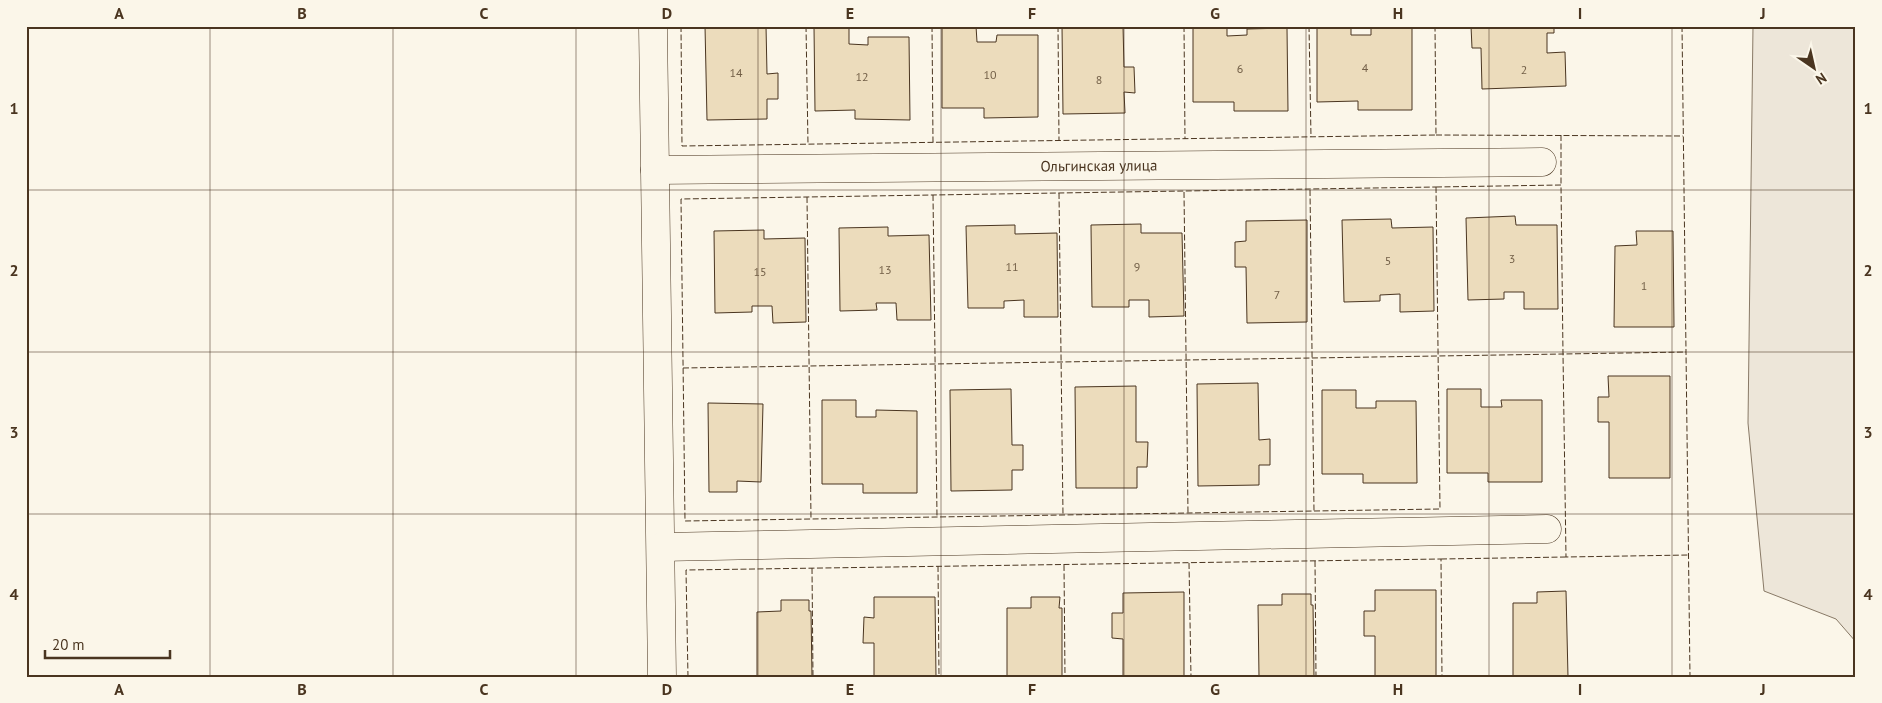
<svg xmlns="http://www.w3.org/2000/svg" width="1882" height="703" viewBox="0 0 1882 703" font-family="'PT Sans',sans-serif">
<style>
.green{fill:#ede6d9;stroke:#887966}
.building{fill:#ecdcbc;stroke:#4a3520}
.lines{fill:none;stroke-linecap:round;stroke-linejoin:round}
.street-casing{stroke:#4a3520;stroke-width:29}
.street{stroke:#fbf6e9;stroke-width:28}
.fence{stroke:#4a3520;stroke-width:1;stroke-dasharray:6 2.5;stroke-linecap:butt}
.grid{fill:none;stroke:#4a3520;stroke-width:1;stroke-opacity:0.55}
.labels{text-anchor:middle;stroke-width:4;stroke-linejoin:round;paint-order:stroke}
.number-label{font-size:12px;fill:#725f47}
.street-label{font-size:15px;fill:#4a3520;stroke:#fbf6e9}
.neatline{fill:none;stroke:#4a3520;stroke-width:2}
.grid-label{font-size:16px;text-anchor:middle;font-weight:bold;fill:#4a3520}
</style>
<rect width="100%" height="100%" fill="#fbf6e9"/>
<path class="green" d="M1753,26H1856V642L1836,619L1764,591L1748,423Z"/>
<g class="building">
<path d="M705,26H766L767,74L778,73V99H767V119L707,120Z"/>
<path d="M942,26H976L977,42H996L997,35H1038V117L984,118V108H942Z"/>
<path d="M1062,26H1123L1124,67H1134L1135,93L1124,92L1125,113L1063,114Z"/>
<path d="M1193,26H1227V36L1247,35V29L1287,28L1288,111H1234V102H1193Z"/>
<path d="M1317,26H1351V35H1371V28H1412V110H1358V101L1317,102Z"/>
<path d="M1471,26H1554V33H1547V53L1565,52L1566,86L1482,89L1481,48H1472Z"/>
<path d="M814,27H849V44L868,45V37H909L910,120L855,119V110L815,111Z"/>
<path d="M1515,216L1516,225H1557L1558,309H1524V292H1504V299L1468,300L1466,218Z"/>
<path d="M1391,219L1392,228L1433,227L1434,311L1400,312V294L1380,295V301L1344,302L1342,220Z"/>
<path d="M1307,220V322L1247,323L1246,267H1235V242L1246,241V221Z"/>
<path d="M1141,224V233H1182L1184,316L1149,317V300H1129V307H1092L1091,225Z"/>
<path d="M1015,225V234L1057,233L1058,317H1024V300L1004,301V308H968L966,226Z"/>
<path d="M888,227V236L929,235L931,320H897L896,303H876L877,310L840,311L839,228Z"/>
<path d="M764,230V239L805,238L806,322L773,323L772,306H752V312L715,313L714,231Z"/>
<path d="M1636,231H1673L1674,327H1614L1615,246L1637,245Z"/>
<path d="M1608,376H1670V478H1609V422H1598V397H1609Z"/>
<path d="M1258,383L1259,440L1270,439V465H1259V485L1198,486L1197,384Z"/>
<path d="M1136,386V442H1148L1147,467H1137V488H1076L1075,387Z"/>
<path d="M1011,389L1012,445H1023V470H1012V490L951,491L950,390Z"/>
<path d="M1447,389H1481V407H1502L1501,400H1542V482H1488V473H1447Z"/>
<path d="M1322,390H1356V408H1376V401H1416L1417,483H1363V474H1322Z"/>
<path d="M822,400H856V417H876V410L917,411V493H863V484H822Z"/>
<path d="M708,403L763,404L761,482L737,481V492H709Z"/>
<path d="M1375,590H1436V677H1375V636H1364V611H1375Z"/>
<path d="M1566,591L1568,677H1513V603H1537V592Z"/>
<path d="M1184,592V677H1123V639L1112,638V613H1123V593Z"/>
<path d="M1282,594H1311V605H1313L1314,677H1259L1258,605H1282Z"/>
<path d="M874,597H935L936,677H874V643H863L864,617L874,618Z"/>
<path d="M1031,597H1060L1059,608H1062V677H1007V608H1031Z"/>
<path d="M781,600H809V611H811L812,677H757V612L781,611Z"/>
</g>
<g class="lines">
<g class="street-casing">
<g id="street">
<path d="M653,26L662,677"/>
<path id="s1" d="M655,170L1542,162"/>
<path d="M661,547L1547,529"/>
</g>
</g>
<use href="#street" class="street"/>
<g class="fence">
<path d="M681,26L682,146L1436,135L1435,26"/>
<path d="M806,26L808,144"/>
<path d="M932,26L933,142"/>
<path d="M1058,26L1059,140"/>
<path d="M1184,26L1185,139"/>
<path d="M1309,26L1311,137"/>
<path d="M1682,26L1690,677"/>
<path d="M1436,135L1683,136"/>
<path d="M1561,135V185"/>
<path d="M1436,187L1440,509L685,521L681,199Z"/>
<path d="M1436,187L1561,185L1563,354L1686,352"/>
<path d="M1310,190L1314,511"/>
<path d="M1184,192L1188,513"/>
<path d="M1059,193L1063,515"/>
<path d="M933,195L937,517"/>
<path d="M807,197L811,519"/>
<path d="M683,368L1563,354L1566,557L1689,555"/>
<path d="M1441,559L1566,557"/>
<path d="M1315,561L1316,677"/>
<path d="M1189,563L1191,677"/>
<path d="M1064,565L1065,677"/>
<path d="M938,566L939,677"/>
<path d="M812,568L813,677"/>
<path d="M688,677L686,570L1441,559L1442,677"/>
</g>
</g>
<path class="grid" d="M210,26V677M393,26V677M576,26V677M758,26V677M941,26V677M1124,26V677M1306,26V677M1489,26V677M1672,26V677M26,190H1856M26,352H1856M26,514H1856"/>
<g class="labels">
<g class="number-label">
<text x="1365" y="72">4</text>
<text x="1240" y="73">6</text>
<text x="1524" y="74">2</text>
<text x="736" y="77">14</text>
<text x="990" y="79">10</text>
<text x="862" y="81">12</text>
<text x="1099" y="84">8</text>
<text x="1512" y="263">3</text>
<text x="1388" y="265">5</text>
<text x="1012" y="271">11</text>
<text x="1137" y="271">9</text>
<text x="885" y="274">13</text>
<text x="760" y="276">15</text>
<text x="1644" y="290">1</text>
<text x="1277" y="299">7</text>
</g>
<g class="street-label">
<text dy="5" stroke="none"><textPath href="#s1" startOffset="444">Ольгинская улица</textPath></text>
</g>
</g>
<rect width="1882" height="703" fill="none" stroke="#fbf6e9" stroke-width="55"/>
<g transform="translate(1814 68) rotate(146)" stroke="#fbf6e9" stroke-width="4" paint-order="stroke">
<path d="M0-4L9 19L0 12L-9 19Z" fill="#4a3520"/>
<text y="-8" font-size="14" font-weight="bold" text-anchor="middle" fill="#4a3520">N</text>
</g>
<path d="M45 650v8h125v-8" fill="none" stroke="#4a3520" stroke-width="2.5"/>
<text x="52" y="650" font-size="15" fill="#4a3520" stroke="#fbf6e9" stroke-width="4" paint-order="stroke">20 m</text>
<rect x="28" y="28" width="1826" height="648" class="neatline"/>
<g class="grid-label">
<text x="119" y="19">A</text>
<text x="302" y="19">B</text>
<text x="484" y="19">C</text>
<text x="667" y="19">D</text>
<text x="850" y="19">E</text>
<text x="1032" y="19">F</text>
<text x="1215" y="19">G</text>
<text x="1398" y="19">H</text>
<text x="1580" y="19">I</text>
<text x="1763" y="19">J</text>
<text x="14" y="114">1</text>
<text x="1868" y="114">1</text>
<text x="14" y="276">2</text>
<text x="1868" y="276">2</text>
<text x="14" y="438">3</text>
<text x="1868" y="438">3</text>
<text x="14" y="600">4</text>
<text x="1868" y="600">4</text>
<text x="119" y="695">A</text>
<text x="302" y="695">B</text>
<text x="484" y="695">C</text>
<text x="667" y="695">D</text>
<text x="850" y="695">E</text>
<text x="1032" y="695">F</text>
<text x="1215" y="695">G</text>
<text x="1398" y="695">H</text>
<text x="1580" y="695">I</text>
<text x="1763" y="695">J</text>
</g>
</svg>
